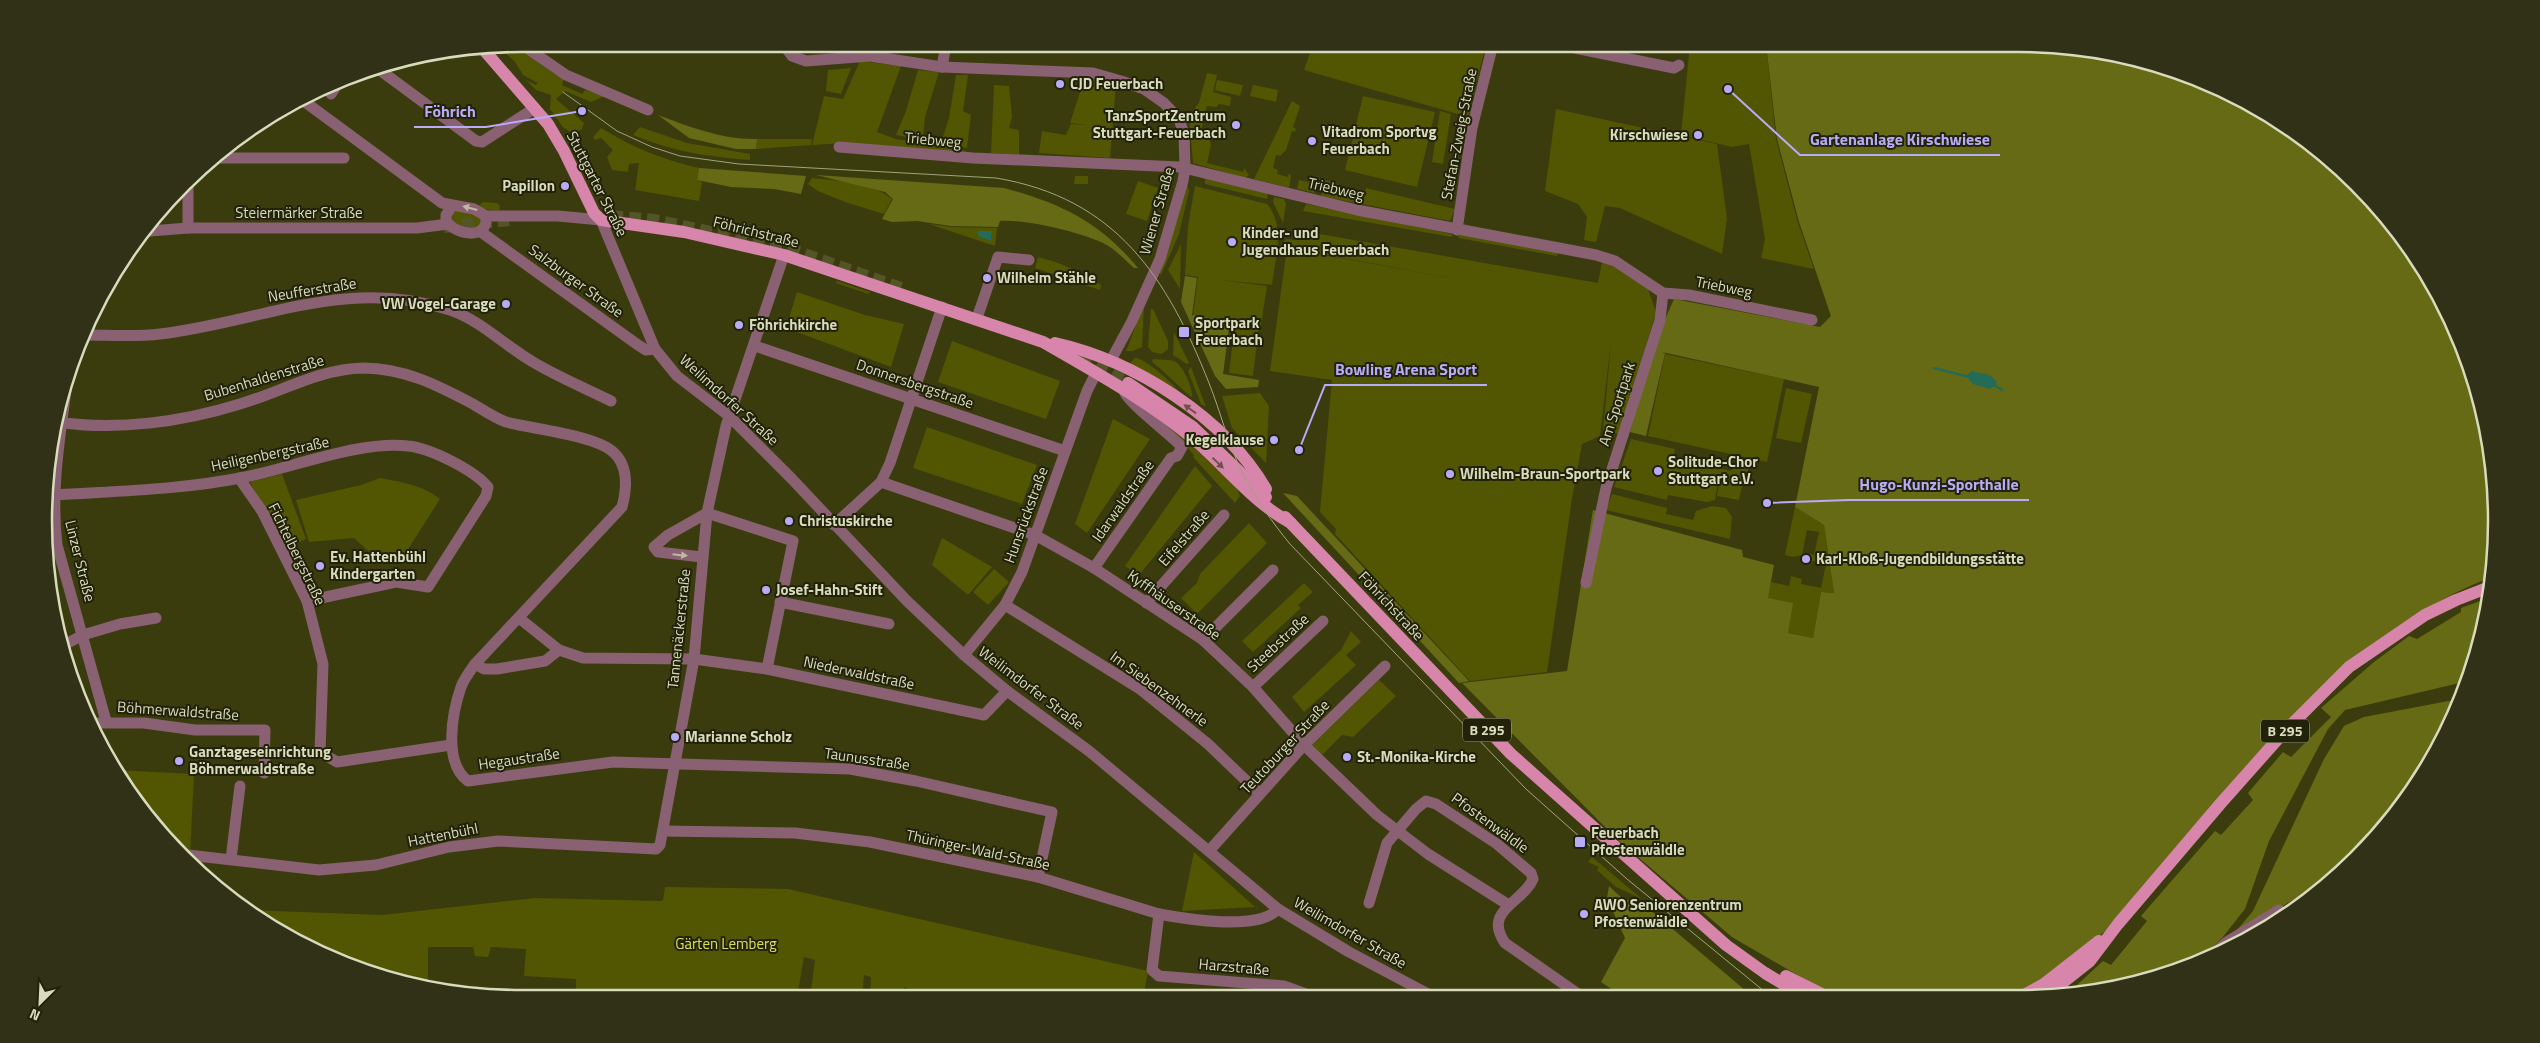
<svg xmlns="http://www.w3.org/2000/svg" width="2540" height="1043" viewBox="0 0 2540 1043" font-family="'Titillium Web',sans-serif">
<style>
.green{fill:#525502}
.forest{fill:#676a14}
.water{fill:#246b58}
.lines{fill:none;stroke-linecap:round;stroke-linejoin:round}
.stream{stroke:#246b58;stroke-width:2.5}
.major-tunnel{stroke:#535427;stroke-width:12;stroke-dasharray:12 6;stroke-linecap:butt}
.minor{stroke:#896172;stroke-width:11}
.major{stroke:#d785aa;stroke-width:12}
.tram{stroke:#a1a47f;stroke-width:1}
.oneway{fill:#c0b6a6}
.oneway2{fill:#734f51}
.poi-dot{fill:#b8abf7;stroke:#212209;stroke-width:2}
.labels{text-anchor:middle;stroke-width:4;stroke-linejoin:round;paint-order:stroke}
.shield{fill:#212209;stroke:#a1a486;stroke-width:1}
.shield-label{font-size:14px;font-weight:bold;fill:#d8dbbc}
.poi-label{font-size:15px;font-weight:bold;fill:#d8dbbc;stroke:#212209;text-anchor:start}
.street-label{font-size:15px;fill:#d8dbbc;stroke:#212209}
.park-label{font-size:15px;fill:#dbe156;stroke:#212209}
.rim{fill:none;stroke:#d8dbbc;stroke-width:2.5}
.leader{fill:none;stroke:#b8abf7;stroke-width:2}
.callout-dot{fill:#b8abf7;stroke:#212209;stroke-width:2}
.callout-label{font-size:16px;text-anchor:middle;font-weight:bold;fill:#b8abf7;stroke:#212209;stroke-width:4;stroke-linejoin:round;paint-order:stroke}
</style>
<rect width="100%" height="100%" fill="#3b3c0d"/>
<g class="green">
<path d="M916,44H937L935,53L914,49Z"/>
<path d="M1313,44H1486L1468,117L1304,70Z"/>
<path d="M1690,44H1766L1776,139L1798,223L1814,269L1761,258L1765,239L1749,144L1732,147L1681,135Z"/>
<path d="M513,45L556,75L564,78L562,85L582,94L585,90L605,96L591,102L565,91L556,99L584,123L582,129L573,134L563,127L550,109L551,95L536,90L526,80L536,85L538,83L523,75L515,62L499,47Z"/>
<path d="M860,61L901,66L877,132L896,139L966,151L964,155L846,143L812,145L824,96L843,99Z"/>
<path d="M851,68L841,94L826,91L828,70Z"/>
<path d="M918,70L939,72L925,117L923,140L896,135L906,111Z"/>
<path d="M1207,73L1217,75L1213,92L1231,97L1230,106L1219,104L1216,107L1207,106L1200,134L1209,136L1211,145L1207,163L1243,172L1244,168L1249,175L1245,178L1193,163L1189,116L1199,103Z"/>
<path d="M956,75H968L963,111L971,115L967,148L941,143L949,118Z"/>
<path d="M1085,77L1116,85L1110,158L1039,153L1042,131L1066,135L1071,124L1088,125L1070,123Z"/>
<path d="M1217,80L1243,85L1240,96L1215,90Z"/>
<path d="M994,85L1009,86L1012,117L1009,128L1019,130V155L991,153Z"/>
<path d="M1253,85L1278,90L1276,102L1250,96Z"/>
<path d="M1363,96L1435,112L1417,187L1345,170Z"/>
<path d="M1292,101L1300,106L1293,127L1296,129L1295,132L1292,131L1286,150L1280,156L1276,155L1273,168L1278,170L1277,174L1288,177L1289,173L1291,176L1289,188L1254,179Z"/>
<path d="M1556,109L1717,144L1727,219L1722,254L1620,208L1605,206L1596,242L1584,240L1587,217L1578,204L1545,191Z"/>
<path d="M1440,111L1451,114L1443,164L1432,162Z"/>
<path d="M640,127L687,143L750,154V160C709,157 671,151 633,135Z"/>
<path d="M601,128C632,147 663,160 699,168L697,180L702,182L699,201L635,190L639,163L629,164L628,172L612,170L607,157L613,150L601,138L595,140L593,137Z"/>
<path d="M757,139H812L811,145L756,149Z"/>
<path d="M1075,176H1088V184H1074Z"/>
<path d="M1205,177L1268,193L1267,199L1205,184Z"/>
<path d="M812,178C837,181 872,182 892,199L884,214L848,203L818,191L808,184Z"/>
<path d="M1299,180L1317,184L1315,193L1297,189Z"/>
<path d="M1325,180L1338,184L1336,189L1363,195L1361,204L1321,196Z"/>
<path d="M1138,181L1158,188L1147,221L1126,214Z"/>
<path d="M1187,185L1189,191L1179,234L1161,275L1157,270Z"/>
<path d="M1195,186L1267,204C1286,226 1275,259 1272,285L1220,280L1267,286L1261,325L1193,315L1198,277L1185,275L1188,226Z"/>
<path d="M1366,188L1455,209L1450,221L1362,204Z"/>
<path d="M1274,197L1284,199L1286,204L1283,223L1273,202Z"/>
<path d="M483,202L497,203L500,206L499,211L476,208Z"/>
<path d="M1306,204L1452,234V237L1303,211Z"/>
<path d="M456,211L475,214L483,222L478,229L451,224V214Z"/>
<path d="M929,224L951,227L997,228L995,246Z"/>
<path d="M1297,230L1598,283L1602,262L1613,266L1648,289L1656,312L1619,434L1603,431L1611,343L1600,436L1582,444L1572,498L1547,672L1470,681L1335,534L1336,529L1320,512L1332,380L1270,371L1287,248L1466,281L1280,246L1286,239L1294,240Z"/>
<path d="M1459,234L1558,251L1557,256L1458,238Z"/>
<path d="M1181,244L1180,289L1168,270Z"/>
<path d="M1038,257C1062,263 1081,272 1101,285L1100,290L1035,268Z"/>
<path d="M837,281L870,292L869,294L836,283Z"/>
<path d="M797,292L865,315L904,324L891,367L786,328Z"/>
<path d="M1144,305L1142,347L1133,351H1126Z"/>
<path d="M1151,309H1153L1168,341V349L1162,354L1152,352L1148,347Z"/>
<path d="M1235,323L1259,326L1253,376L1229,373Z"/>
<path d="M1174,332L1189,363L1187,364L1173,355Z"/>
<path d="M952,341L1060,381L1046,419L938,382Z"/>
<path d="M1665,354L1784,379L1767,462L1648,436Z"/>
<path d="M1135,358C1145,358 1174,384 1180,393L1129,364Z"/>
<path d="M1153,359C1159,360 1168,359 1174,361C1183,365 1193,388 1192,397C1188,396 1161,368 1152,362Z"/>
<path d="M1191,367L1206,407L1201,404L1188,371Z"/>
<path d="M1786,388L1812,394L1801,443L1776,438Z"/>
<path d="M1260,393L1269,406L1266,463L1232,428L1222,396Z"/>
<path d="M1113,419L1150,439L1087,533L1075,524Z"/>
<path d="M1170,424L1236,485L1240,496L1235,503L1193,457L1194,455L1168,426Z"/>
<path d="M927,427L1037,465L1022,504L913,468Z"/>
<path d="M1631,439L1675,449L1674,457L1731,471L1735,463L1748,466V483L1719,478L1715,500L1707,502L1668,495L1667,500L1614,487Z"/>
<path d="M1195,466L1212,486L1139,575L1125,566Z"/>
<path d="M282,474L306,539L286,549L250,482Z"/>
<path d="M380,478C401,482 423,485 440,499L405,554L379,561L354,538L309,542L296,500L361,485Z"/>
<path d="M1720,480L1742,485L1739,500L1717,496Z"/>
<path d="M1612,494L1667,508L1666,514L1693,520L1696,511L1712,506L1726,508L1732,517L1730,539L1606,510Z"/>
<path d="M1795,507L1824,525L1834,593L1821,592L1813,638L1788,633L1767,598L1771,582L1789,586L1791,576L1802,579L1801,584L1821,588L1826,564L1808,560L1809,554L1814,555L1819,532L1807,530L1802,555L1793,557L1785,555Z"/>
<path d="M1249,523L1267,543L1197,614L1181,598L1197,583L1200,574Z"/>
<path d="M942,538L992,567L968,595L932,565Z"/>
<path d="M994,569L1009,582L988,605L973,592Z"/>
<path d="M1304,583L1313,592L1298,605L1301,608L1253,652L1242,641Z"/>
<path d="M1351,631L1361,642L1346,655L1356,665L1304,712L1292,697L1341,650Z"/>
<path d="M1379,680L1396,696L1353,737L1342,735L1321,756L1311,746Z"/>
<path d="M115,770L194,774L190,856L124,787Z"/>
<path d="M1194,852L1255,907L1182,911Z"/>
<path d="M1592,857L1642,899L1616,887L1597,870L1599,867L1588,862Z"/>
<path d="M665,887L788,889L1148,971L1143,998H930L904,987V998H870L871,977L864,975L862,998H810L815,960L804,957L797,997L770,989L768,999H710V997L682,996L681,999H576V979L524,976L526,949L491,947L488,957L475,956L473,947H428V984L368,974L249,910L382,915L536,898L659,901L663,900Z"/>
</g>
<g class="forest">
<path d="M1766,44H2019L2172,69L2257,108L2333,162L2397,230L2447,310L2480,398L2495,490L2492,577C2437,597 2390,631 2344,667L2114,924L2040,983L2012,995L1846,996L1816,986L1732,937L1619,841L1462,683L1567,671L1593,510L1742,550L1743,557L1774,565L1768,598L1793,603L1788,633L1813,638L1821,592L1834,593L1824,525L1795,507L1819,387L1662,352L1665,353L1646,436L1630,432L1652,349L1674,299L1820,327L1831,316L1799,222L1777,139Z"/>
<path d="M658,115C690,127 723,140 757,139L756,149H736L689,138Z"/>
<path d="M699,168L806,176L801,194L774,189L731,187L697,180Z"/>
<path d="M816,175L1004,188C1060,203 1100,222 1138,268H1134C1125,260 1114,248 1103,243C1079,232 1027,219 1000,221L998,227L951,226L917,221L892,222L882,219L893,199L885,192Z"/>
<path d="M1185,276L1197,278L1192,315L1230,321L1223,374L1259,380L1258,387L1226,389L1215,376L1181,302Z"/>
<path d="M1283,493L1297,496L1469,681L1459,683Z"/>
<path d="M2489,598L2468,681L2345,710L2328,729L2269,841L2245,909L2222,938L2201,959L2081,995H2066L2103,961L2111,965L2147,921L2141,916L2215,831L2221,835L2253,800L2248,793L2283,752L2291,757L2331,717L2321,708L2374,662L2409,636L2417,639L2461,612V608Z"/>
<path d="M2459,699L2416,787L2337,877L2311,889L2231,937L2253,911L2324,759L2344,726L2364,717Z"/>
<path d="M1609,886L1625,901L1633,898L1655,914L1752,996H1622L1601,982L1625,938L1607,898Z"/>
</g>
<g class="water">
<path d="M978,231H992L991,241L978,236Z"/>
<path d="M1971,371L1990,375L1997,382L1995,386L1990,389L1973,384L1966,376Z"/>
</g>
<g class="lines">
<g class="stream">
<path d="M1934,368L1969,377"/>
<path d="M1993,384L2002,390"/>
</g>
<g class="major-tunnel">
<path d="M611,216L654,220L787,248L901,288"/>
<path d="M444,227L509,220"/>
<path d="M1080,357L1128,383"/>
</g>
<g class="minor">
<path d="M521,44L566,75L648,110"/>
<path d="M762,44L784,45"/>
<path d="M783,44L792,56L806,61L870,56L942,67L1093,73L1121,81L1144,89L1164,103L1179,119L1184,134L1185,168L1183,181L1160,259L1132,321L1111,360"/>
<path d="M1555,44L1674,68L1679,65"/>
<path d="M942,67L946,44"/>
<path d="M377,68L476,141L482,142L535,108"/>
<path d="M331,94L339,82"/>
<path d="M301,99L442,203L474,209L486,216H558L601,220L655,349L677,376L729,416L792,479L907,601L964,655L1007,691L1089,751L1278,909L1349,952L1434,997"/>
<path d="M839,147L973,158L1180,167L1357,210L1596,255L1615,261L1663,293L1689,295L1812,320"/>
<path d="M213,158H344"/>
<path d="M188,185V228"/>
<path d="M452,206L446,215V221C455,235 489,241 486,216"/>
<path d="M1457,230L1472,128L1493,44"/>
<path d="M150,231L188,228H417L448,224"/>
<path d="M481,232L638,345L646,350L655,349"/>
<path d="M977,318L998,257L1029,260"/>
<path d="M84,335C109,335 135,337 160,334C262,322 346,276 450,310C482,321 505,346 533,362C558,377 585,388 611,401"/>
<path d="M755,346L1065,451"/>
<path d="M68,375C61,431 50,488 57,545L106,721"/>
<path d="M57,422C117,431 182,422 240,404C281,392 319,369 363,368C404,368 437,385 473,404C483,410 495,418 506,422C532,429 593,435 612,451C629,465 627,488 622,507L475,664C470,671 464,679 461,687C452,713 443,763 468,781L613,762L850,769L916,781L1052,812L1038,877"/>
<path d="M239,478L262,511L307,601L323,664L320,752L337,762L451,745"/>
<path d="M881,482L1035,535L1094,568L1203,640L1253,687L1304,745L1377,815L1428,854L1507,904"/>
<path d="M54,495C116,491 179,490 240,478C289,469 360,440 408,446C430,448 474,470 488,487L486,496L428,587L396,582L307,601"/>
<path d="M834,525L881,482L890,463L942,307"/>
<path d="M702,557L658,552L654,547L668,535L707,513L793,541L767,669"/>
<path d="M1094,568L1171,458L1177,456L1182,447C1172,436 1125,400 1124,391"/>
<path d="M1586,583L1606,488L1660,320L1663,293"/>
<path d="M780,602L889,624"/>
<path d="M1146,603L1224,515"/>
<path d="M1005,605L1140,689L1208,744L1260,794"/>
<path d="M519,618L559,650"/>
<path d="M1203,640L1273,570"/>
<path d="M62,646L83,635L120,624L156,618"/>
<path d="M964,655L1005,605L1022,572L1087,391L1096,373"/>
<path d="M475,664L484,669H497L545,661L559,650L583,658L694,659L767,669L984,715L1007,691"/>
<path d="M1253,687L1323,621"/>
<path d="M90,723H144L195,730H265L264,773"/>
<path d="M663,831L795,833L870,842L1038,877L1159,914C1186,919 1259,931 1278,909"/>
<path d="M1209,851L1304,745L1385,666"/>
<path d="M188,855L319,870L376,865L449,847L498,841L656,849L660,845L694,659L707,513L726,426L784,255"/>
<path d="M231,859L240,786"/>
<path d="M1369,903L1387,843L1416,809L1426,801L1436,804L1497,844L1531,873L1533,879C1524,902 1482,910 1505,943L1581,996"/>
<path d="M1159,914L1152,970L1159,976L1284,986L1314,997"/>
<path d="M2211,956L2227,942L2279,910"/>
</g>
<g class="major">
<path d="M484,50L548,124L564,151L594,213L601,220L684,232L784,255L1043,342C1095,372 1150,402 1196,441C1228,469 1254,503 1291,523"/>
<path d="M1055,343C1135,361 1224,417 1266,489"/>
<path d="M1128,383L1193,427L1266,497"/>
<path d="M1285,517L1511,754L1726,945L1765,973L1803,996"/>
<path d="M1786,976L1826,996"/>
<path d="M2024,995L2044,984L2099,941"/>
<path d="M2047,995L2090,961L2118,924L2221,803L2285,731L2349,667L2425,615L2456,600L2492,586"/>
</g>
<path class="tram" d="M563,92L617,131L652,147L680,156L739,164L996,178C1116,198 1167,277 1209,383C1221,413 1228,444 1242,472C1255,498 1272,522 1290,544L1526,789L1627,879L1770,996"/>
</g>
<defs><path id="oneway-solid" d="M-6-.8H1V-3.2L6.5 0L1 3.2V.8H-6Z" transform="scale(1.25)"/></defs>
<g class="oneway">
<use href="#oneway-solid" transform="translate(470 208) rotate(-165)"/>
<use href="#oneway-solid" transform="translate(680 555) rotate(6)"/>
</g>
<g class="oneway2">
<use href="#oneway-solid" transform="translate(1190 409) rotate(-144)"/>
<use href="#oneway-solid" transform="translate(1218 463) rotate(44)"/>
</g>
<g class="poi-dot">
<circle cx="1060" cy="84" r="5"/>
<circle cx="1236" cy="125" r="5"/>
<circle cx="1698" cy="135" r="5"/>
<circle cx="1312" cy="141" r="5"/>
<circle cx="565" cy="186" r="5"/>
<circle cx="1232" cy="242" r="5"/>
<circle cx="987" cy="278" r="5"/>
<circle cx="506" cy="304" r="5"/>
<circle cx="739" cy="325" r="5"/>
<rect x="1178" y="326" width="12" height="12" rx="2.5"/>
<circle cx="1274" cy="440" r="5"/>
<circle cx="1658" cy="471" r="5"/>
<circle cx="1450" cy="474" r="5"/>
<circle cx="789" cy="521" r="5"/>
<circle cx="1806" cy="559" r="5"/>
<circle cx="320" cy="566" r="5"/>
<circle cx="766" cy="590" r="5"/>
<circle cx="675" cy="737" r="5"/>
<circle cx="1347" cy="757" r="5"/>
<circle cx="179" cy="761" r="5"/>
<rect x="1574" y="836" width="12" height="12" rx="2.5"/>
<circle cx="1584" cy="914" r="5"/>
</g>
<g class="labels">
<g class="shield">
<rect x="1463" y="718.5" width="48" height="23" rx="4"/>
<rect x="2261" y="719.5" width="48" height="23" rx="4"/>
</g>
<g class="shield-label">
<text x="1487" y="735">B 295</text>
<text x="2285" y="736">B 295</text>
</g>
<g class="poi-label">
<text x="1070" y="89">CJD Feuerbach</text>
<text x="1226" y="121" text-anchor="end">TanzSportZentrum<tspan x="1226" dy="17">Stuttgart-Feuerbach</tspan></text>
<text x="1322" y="137">Vitadrom Sportvg<tspan x="1322" dy="17">Feuerbach</tspan></text>
<text x="1688" y="140" text-anchor="end">Kirschwiese</text>
<text x="555" y="191" text-anchor="end">Papillon</text>
<text x="1242" y="238">Kinder- und<tspan x="1242" dy="17">Jugendhaus Feuerbach</tspan></text>
<text x="997" y="283">Wilhelm Stähle</text>
<text x="496" y="309" text-anchor="end">VW Vogel-Garage</text>
<text x="1195" y="328">Sportpark<tspan x="1195" dy="17">Feuerbach</tspan></text>
<text x="749" y="330">Föhrichkirche</text>
<text x="1264" y="445" text-anchor="end">Kegelklause</text>
<text x="1668" y="467">Solitude-Chor<tspan x="1668" dy="17">Stuttgart e.V.</tspan></text>
<text x="1460" y="479">Wilhelm-Braun-Sportpark</text>
<text x="799" y="526">Christuskirche</text>
<text x="330" y="562">Ev. Hattenbühl<tspan x="330" dy="17">Kindergarten</tspan></text>
<text x="1816" y="564">Karl-Kloß-Jugendbildungsstätte</text>
<text x="776" y="595">Josef-Hahn-Stift</text>
<text x="685" y="742">Marianne Scholz</text>
<text x="189" y="757">Ganztageseinrichtung<tspan x="189" dy="17">Böhmerwaldstraße</tspan></text>
<text x="1357" y="762">St.-Monika-Kirche</text>
<text x="1591" y="838">Feuerbach<tspan x="1591" dy="17">Pfostenwäldle</tspan></text>
<text x="1594" y="910">AWO Seniorenzentrum<tspan x="1594" dy="17">Pfostenwäldle</tspan></text>
</g>
<g class="street-label">
<text transform="translate(1459 134) rotate(-79)" y="5">Stefan-Zweig-Straße</text>
<text transform="translate(933 140) rotate(5)" y="5">Triebweg</text>
<text transform="translate(597 184) rotate(63)" y="5">Stuttgarter Straße</text>
<text transform="translate(1336 189) rotate(13)" y="5">Triebweg</text>
<text transform="translate(1157 211) rotate(-74)" y="5">Wiener Straße</text>
<text x="299" y="218">Steiermärker Straße</text>
<text transform="translate(756 232) rotate(14)" y="5">Föhrichstraße</text>
<text transform="translate(576 281) rotate(36)" y="5">Salzburger Straße</text>
<text transform="translate(1724 287) rotate(11)" y="5">Triebweg</text>
<text transform="translate(312 290) rotate(-9)" y="5">Neufferstraße</text>
<text transform="translate(264 378) rotate(-17)" y="5">Bubenhaldenstraße</text>
<text transform="translate(915 384) rotate(19)" y="5">Donnersbergstraße</text>
<text transform="translate(729 400) rotate(42)" y="5">Weilimdorfer Straße</text>
<text transform="translate(1617 404) rotate(-72)" y="5">Am Sportpark</text>
<text transform="translate(270 454) rotate(-12)" y="5">Heiligenbergstraße</text>
<text transform="translate(1123 501) rotate(-55)" y="5">Idarwaldstraße</text>
<text transform="translate(1026 515) rotate(-70)" y="5">Hunsrückstraße</text>
<text transform="translate(1184 538) rotate(-49)" y="5">Eifelstraße</text>
<text transform="translate(297 554) rotate(64)" y="5">Fichtelbergstraße</text>
<text transform="translate(80 561) rotate(76)" y="5">Linzer Straße</text>
<text transform="translate(1174 605) rotate(35)" y="5">Kyffhäuserstraße</text>
<text transform="translate(1391 606) rotate(47)" y="5">Föhrichstraße</text>
<text transform="translate(679 629) rotate(-84)" y="5">Tannenäckerstraße</text>
<text transform="translate(1278 643) rotate(-43)" y="5">Steebstraße</text>
<text transform="translate(859 673) rotate(12)" y="5">Niederwaldstraße</text>
<text transform="translate(1031 688) rotate(37)" y="5">Weilimdorfer Straße</text>
<text transform="translate(1159 689) rotate(36)" y="5">Im Siebenzehnerle</text>
<text transform="translate(178 711) rotate(4)" y="5">Böhmerwaldstraße</text>
<text transform="translate(1285 747) rotate(-47)" y="5">Teutoburger Straße</text>
<text transform="translate(519 759) rotate(-8)" y="5">Hegaustraße</text>
<text transform="translate(867 759) rotate(8)" y="5">Taunusstraße</text>
<text transform="translate(1490 823) rotate(36)" y="5">Pfostenwäldle</text>
<text transform="translate(443 835) rotate(-11)" y="5">Hattenbühl</text>
<text transform="translate(978 850) rotate(12)" y="5">Thüringer-Wald-Straße</text>
<text transform="translate(1350 933) rotate(30)" y="5">Weilimdorfer Straße</text>
<text transform="translate(1234 967) rotate(5)" y="5">Harzstraße</text>
</g>
<g class="park-label">
<text x="726" y="949">Gärten Lemberg</text>
</g>
</g>
<path d="M0 0H2540V1043H0ZM521 52H2019A469 469 0 0 1 2488 521V521A469 469 0 0 1 2019 990H521A469 469 0 0 1 52 521V521A469 469 0 0 1 521 52Z" fill="#303117" fill-rule="evenodd"/>
<path class="rim" d="M521 52H2019A469 469 0 0 1 2488 521V521A469 469 0 0 1 2019 990H521A469 469 0 0 1 52 521V521A469 469 0 0 1 521 52Z"/>
<path class="leader" d="M582 111L486 127H414M1728 89L1800 155H2000M1299 450L1325 385H1487M1767 503L1849 500H2029"/>
<g class="callout-dot">
<circle cx="582" cy="111" r="5"/>
<circle cx="1728" cy="89" r="5"/>
<circle cx="1299" cy="450" r="5"/>
<circle cx="1767" cy="503" r="5"/>
</g>
<g class="callout-label">
<text x="450" y="117">Föhrich</text>
<text x="1900" y="145">Gartenanlage Kirschwiese</text>
<text x="1406" y="375">Bowling Arena Sport</text>
<text x="1939" y="490">Hugo-Kunzi-Sporthalle</text>
</g>
<g transform="translate(40 1003) rotate(204)" stroke="#212209" stroke-width="4" paint-order="stroke">
<path d="M0-4L9 19L0 12L-9 19Z" fill="#d8dbbc"/>
<text y="-8" font-size="14" font-weight="bold" text-anchor="middle" fill="#d8dbbc">N</text>
</g>
</svg>
